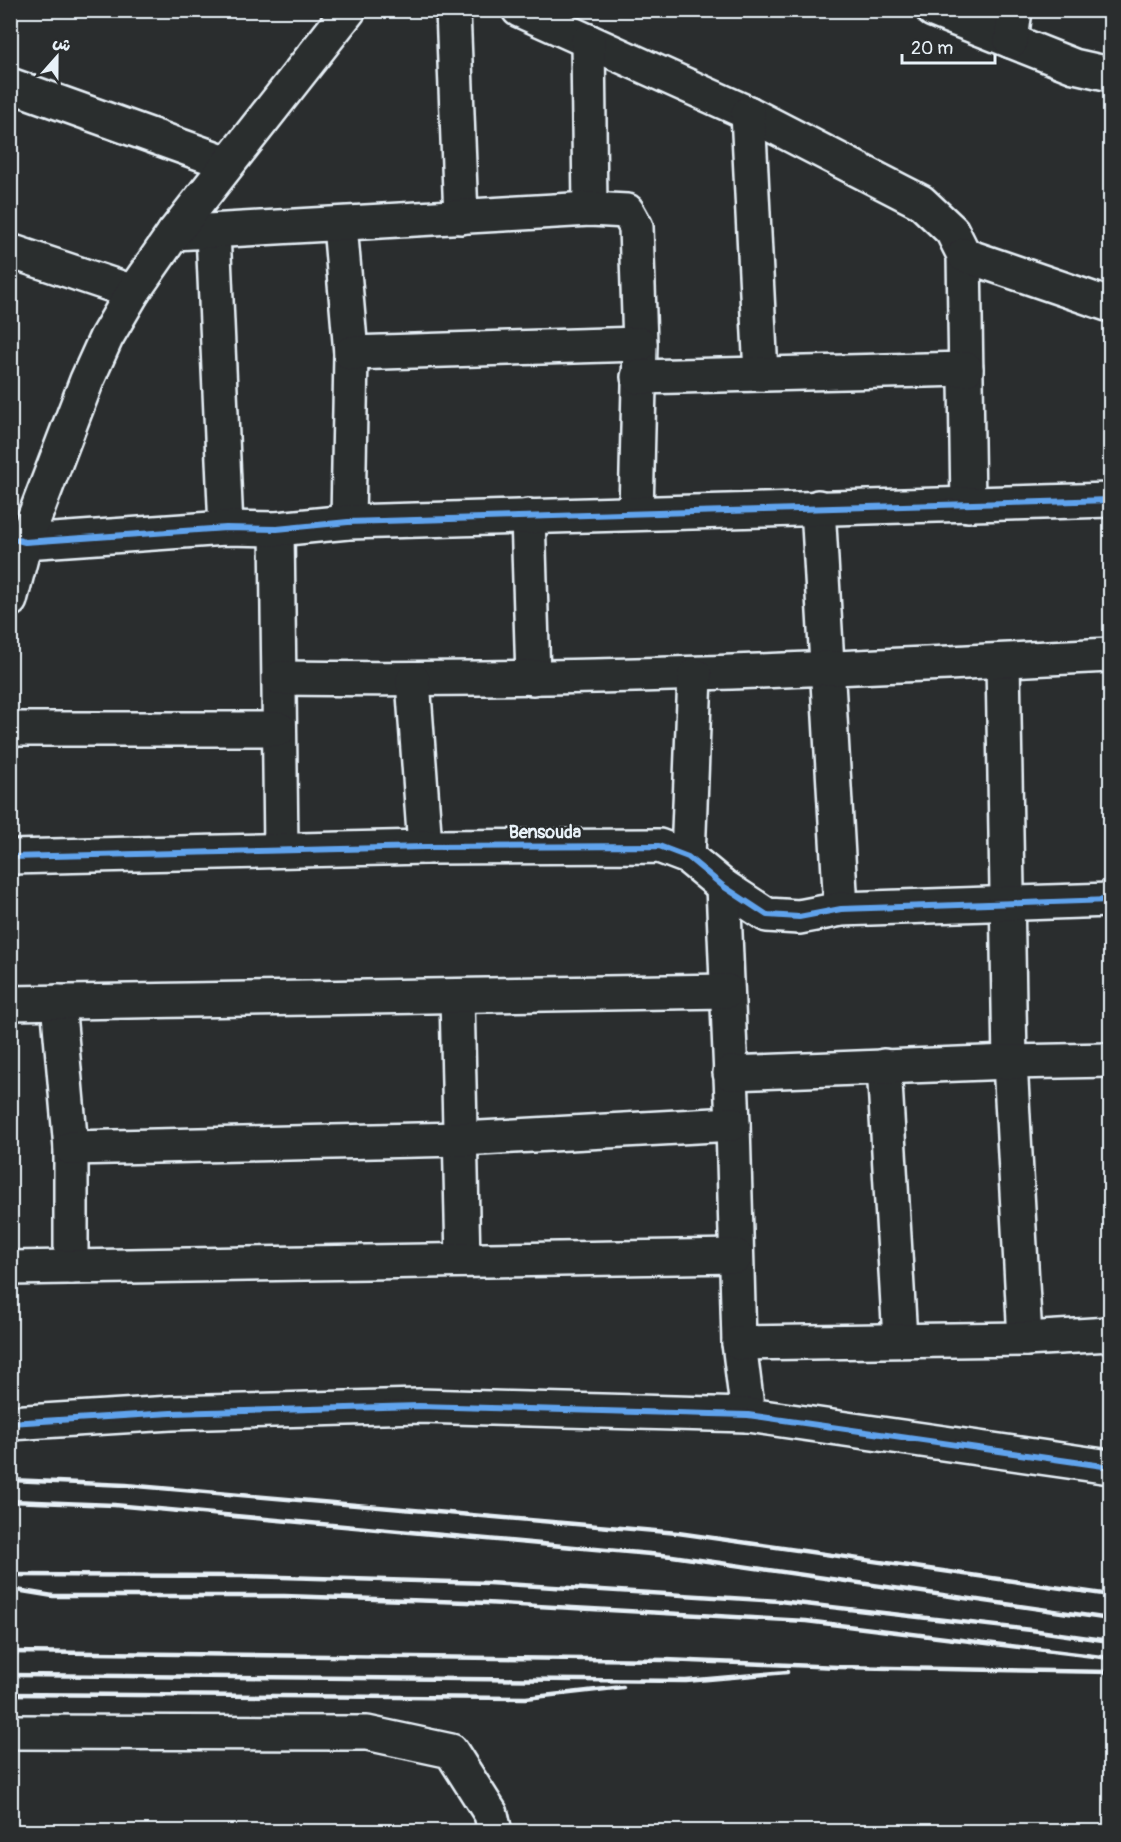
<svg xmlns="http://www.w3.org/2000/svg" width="1121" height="1842" viewBox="0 0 1121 1842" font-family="Pangolin,'Playpen Sans Arabic',sans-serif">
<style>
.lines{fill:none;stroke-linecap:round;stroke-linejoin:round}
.minor-casing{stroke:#e8f1f8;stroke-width:38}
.minor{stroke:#2a2d2e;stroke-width:33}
.rail{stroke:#e8f1f8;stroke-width:4.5}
.cycleway-casing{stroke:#2a2d2e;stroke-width:10}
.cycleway{stroke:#60a3ed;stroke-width:6}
.labels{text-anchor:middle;stroke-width:4.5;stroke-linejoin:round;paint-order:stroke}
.neighbourhood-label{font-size:18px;font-weight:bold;fill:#e8f1f8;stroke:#2a2d2e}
</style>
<rect width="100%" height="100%" fill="#2a2d2e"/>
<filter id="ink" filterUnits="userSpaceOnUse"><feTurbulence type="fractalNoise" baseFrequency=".0167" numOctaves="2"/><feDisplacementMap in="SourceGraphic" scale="12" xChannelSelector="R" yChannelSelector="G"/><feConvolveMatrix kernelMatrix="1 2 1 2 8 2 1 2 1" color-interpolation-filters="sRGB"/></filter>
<g filter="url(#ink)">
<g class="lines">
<g class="minor-casing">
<g id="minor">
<path d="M453,10L461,217"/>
<path d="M519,10L748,113L921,202L952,231L964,255L968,505"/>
<path d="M933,10L1074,66L1110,74"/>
<path d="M588,41L590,209"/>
<path d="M1011,41L1015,10"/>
<path d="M10,85L228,163"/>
<path d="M748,113L761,374"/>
<path d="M340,225L351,353L348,522"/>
<path d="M213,232L226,528"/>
<path d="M174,233L590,209L627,211L636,227L640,344L636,513"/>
<path d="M10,251L133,292"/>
<path d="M964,255L1110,305"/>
<path d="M351,353L640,344"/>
<path d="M638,377L966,369"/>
<path d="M818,507L841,909"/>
<path d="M528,516L533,678"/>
<path d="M277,529L281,849"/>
<path d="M10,538L25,542L226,528L277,529L348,522L1110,500"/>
<path d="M10,600L25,542L87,380L106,338L133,292L174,233L349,10"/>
<path d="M1003,661L1010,1062L1025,1339"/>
<path d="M280,678C557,682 834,669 1110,655"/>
<path d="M413,680L425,847"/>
<path d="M10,729H279"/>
<path d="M10,857L425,847L659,846L688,857L723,886L767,915L799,917L841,909L1110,900"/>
<path d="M688,857L695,675"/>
<path d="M723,886L733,1124L739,1343L748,1415"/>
<path d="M457,996L463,1260"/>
<path d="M58,1002L71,1148V1267"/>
<path d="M10,1003L727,991"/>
<path d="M884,1066L900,1339"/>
<path d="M730,1073L1010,1062L1110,1060"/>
<path d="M71,1148L461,1139L733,1124"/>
<path d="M10,1268L736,1256"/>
<path d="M739,1343L1025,1339L1110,1334"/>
<path d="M10,1423L171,1413L419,1406L748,1415L1110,1467"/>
<path d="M10,1732L367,1733L451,1751L491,1814L495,1832"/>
</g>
</g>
<use href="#minor" class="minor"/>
<g class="rail">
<path d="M10,1480L126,1485L678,1533L1110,1595"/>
<path d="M10,1501L114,1505L672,1556L1110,1619"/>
<path d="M10,1575L243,1576L488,1583L779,1601L1031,1630L1110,1641"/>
<path d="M10,1589L53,1596H284L467,1602L806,1621L1110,1658"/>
<path d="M10,1652L666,1660L838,1667L1110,1672"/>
<path d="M10,1675L686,1681L787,1672"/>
<path d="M10,1694L526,1698L623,1687"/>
</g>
<g class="cycleway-casing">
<g id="cycleway">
<path d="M10,538L25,542L226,528L277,529L348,522L1110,500"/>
<path d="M10,857L425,847L659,846L688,857L723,886L767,915L799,917L841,909L1110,900"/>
<path d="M10,1423L171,1413L419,1406L748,1415L1110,1467"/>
</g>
</g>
<use href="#cycleway" class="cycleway"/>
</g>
</g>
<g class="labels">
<g class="neighbourhood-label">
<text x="545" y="838">Bensouda</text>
</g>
</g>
<rect width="1121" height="1842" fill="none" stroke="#2a2d2e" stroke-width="36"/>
<rect x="18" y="18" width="1085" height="1806" fill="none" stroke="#e8f1f8" stroke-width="2" filter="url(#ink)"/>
<g transform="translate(57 57) rotate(21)" stroke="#2a2d2e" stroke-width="4.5" paint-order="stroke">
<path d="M0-4.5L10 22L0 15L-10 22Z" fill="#e8f1f8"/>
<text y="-9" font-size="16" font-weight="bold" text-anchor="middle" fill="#e8f1f8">ش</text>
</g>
<path d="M902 54v9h93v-9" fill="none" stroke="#e8f1f8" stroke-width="3"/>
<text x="911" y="54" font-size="18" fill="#e8f1f8" stroke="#2a2d2e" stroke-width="4.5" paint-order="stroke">20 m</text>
</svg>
